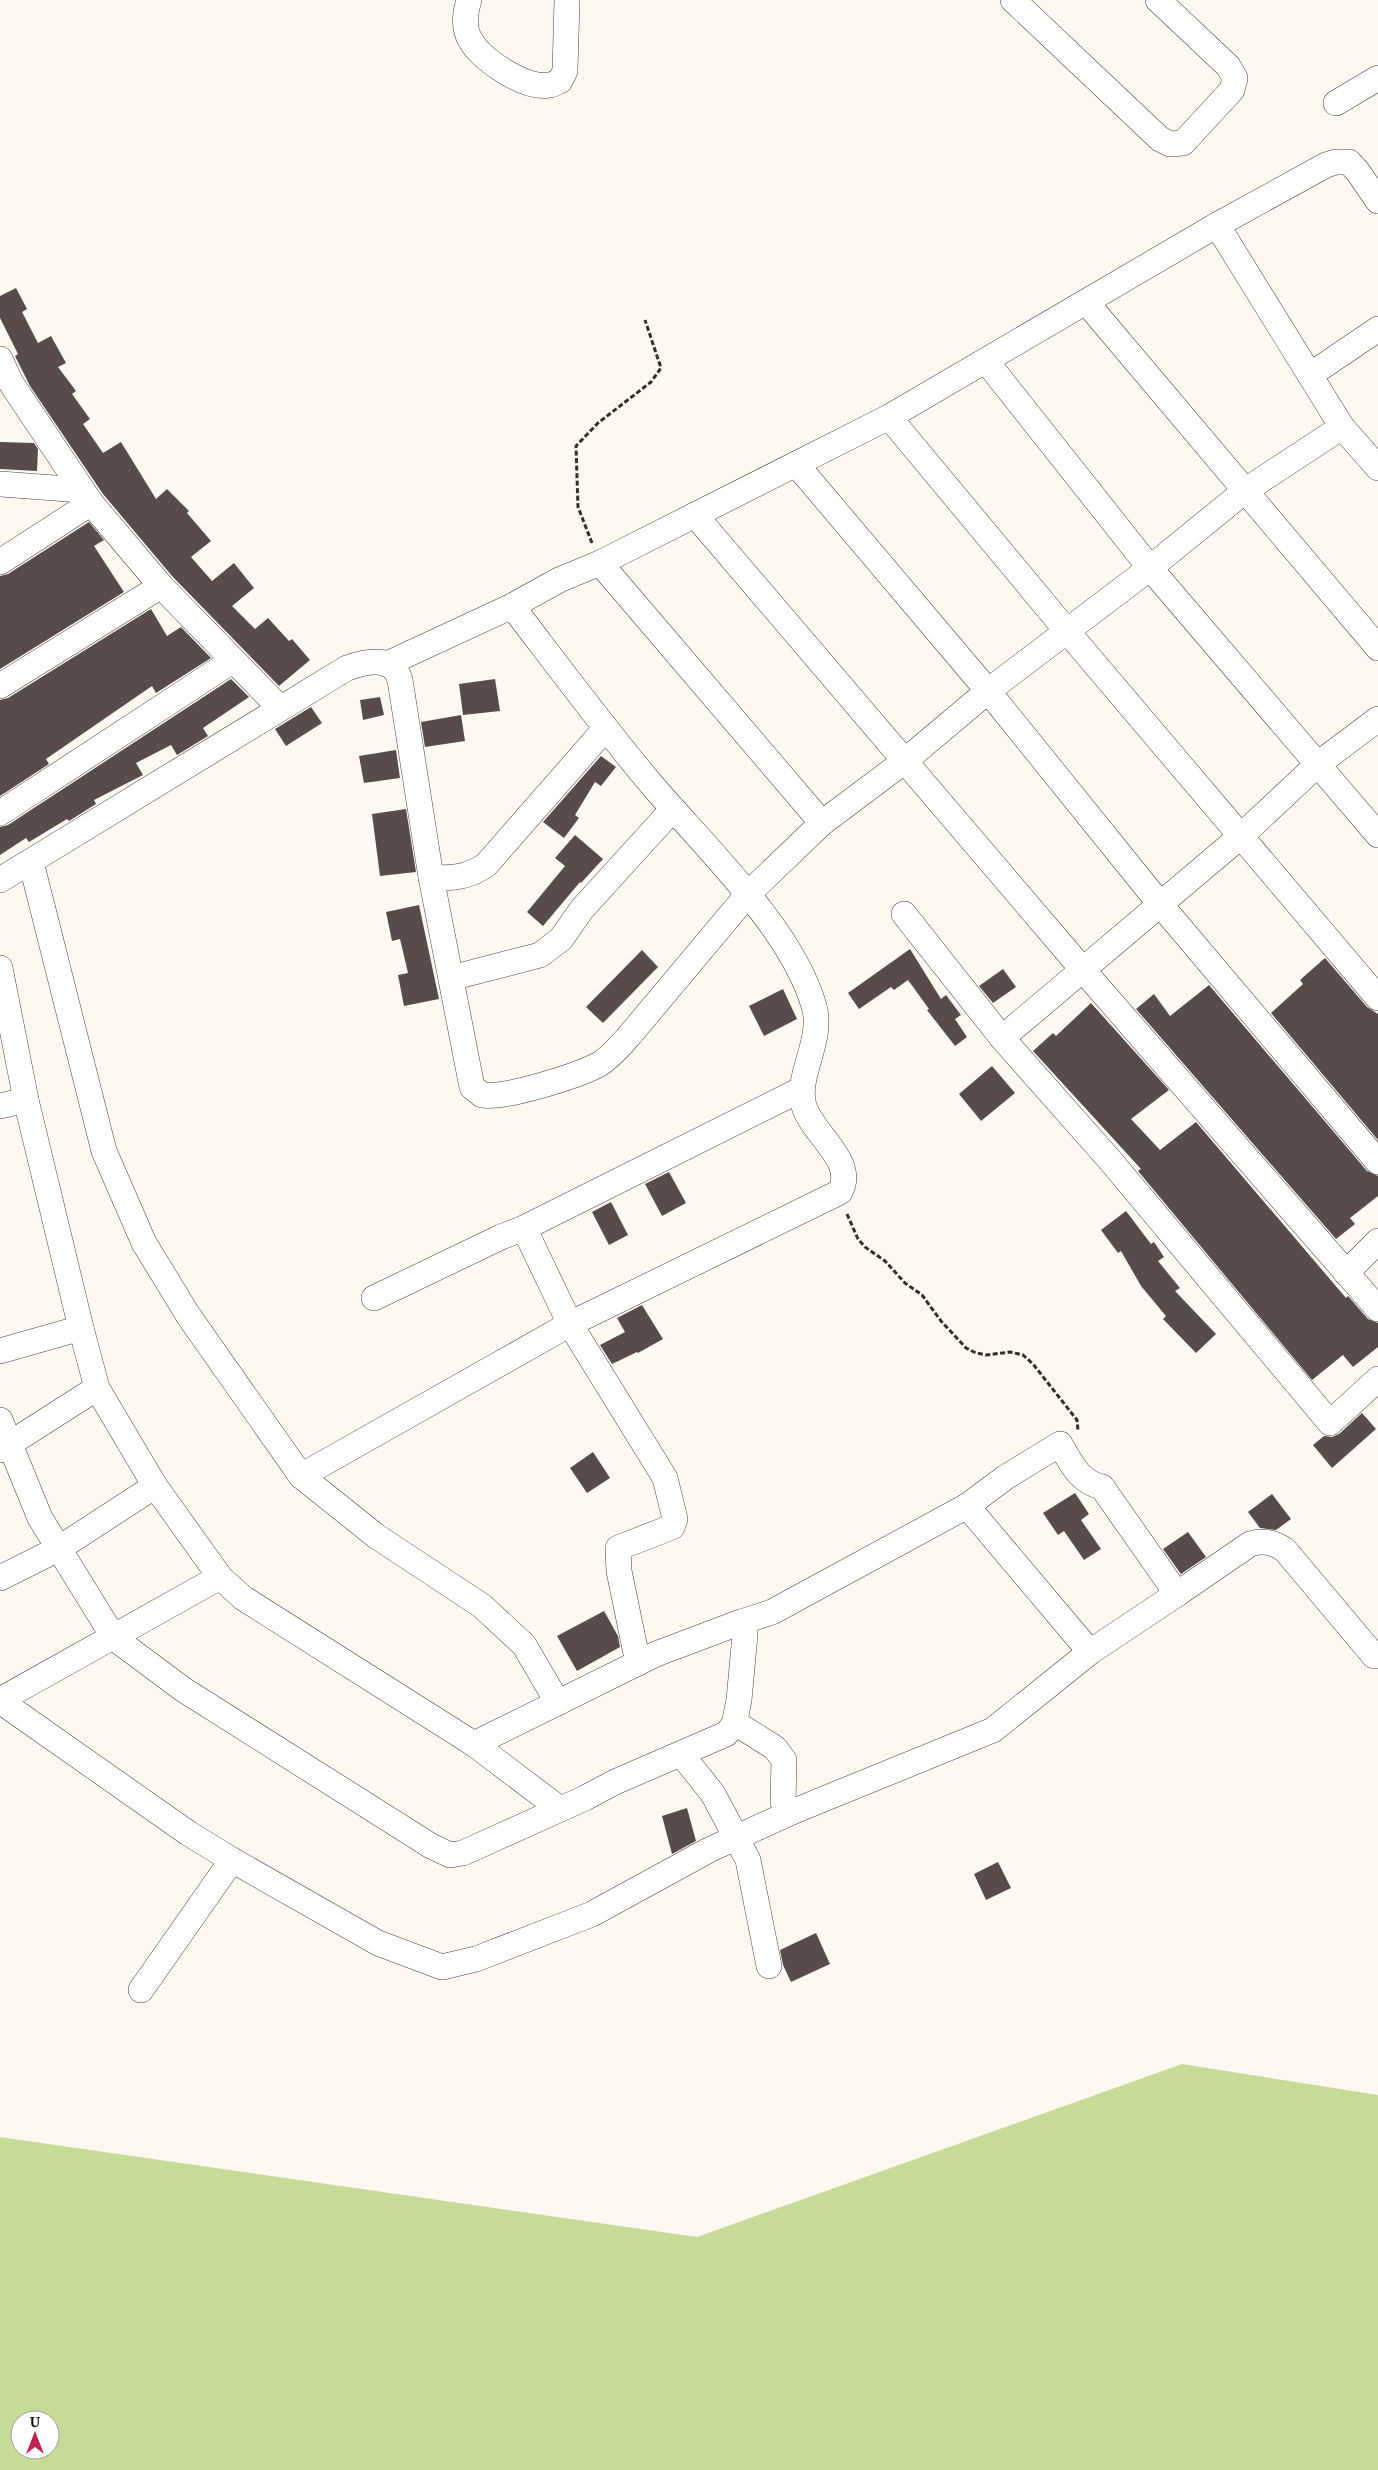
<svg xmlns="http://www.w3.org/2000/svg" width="1378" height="2470" viewBox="0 0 1378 2470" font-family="'PT Serif',serif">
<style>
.forest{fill:#c6db98;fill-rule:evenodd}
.building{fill:#574c4b}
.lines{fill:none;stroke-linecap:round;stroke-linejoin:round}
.street-casing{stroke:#414141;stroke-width:26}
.path{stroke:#303030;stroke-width:3;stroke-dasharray:5 2.5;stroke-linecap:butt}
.street{stroke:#fff;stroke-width:25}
</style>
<rect width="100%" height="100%" fill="#fff8f0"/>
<path class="forest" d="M1182,2064L1378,2095V2470H0V2137L697,2237ZM20,2420H50V2450H20Z"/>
<g class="building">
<path d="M16,288L27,309L22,312L38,343L51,336L66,363L58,367L76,391L72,394L90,419L83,424L103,453L121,442L156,499L167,489L189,511L187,513L211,541L191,557L212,581L234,563L254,588L232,606L255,629L268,618L289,641L292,639L310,660L279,686L172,576L103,494L30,386L15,356L18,354L0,318V296Z"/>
<path d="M0,442L34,443L38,449L37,471L0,469Z"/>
<path d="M89,522L104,540L94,546L124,592L0,669V576L8,574Z"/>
<path d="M151,609L167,636L181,627L211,658L156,693L152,686L46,759L49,764L0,796V700L8,698Z"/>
<path d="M231,679L249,697L203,728L208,736L177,755L171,745L136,763L143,775L94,800L96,804L69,821L67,819L29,842L26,838L0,855V827L8,825Z"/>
<path d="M495,679L500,711L463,715L459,684Z"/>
<path d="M380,697L384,715L363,720L360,700Z"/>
<path d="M311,707L322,723L286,746L275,729Z"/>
<path d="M461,715L465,741L425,747L421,722Z"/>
<path d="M396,750L400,778L364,783L359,756Z"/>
<path d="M601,756L616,767L601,786L595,782L575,815L579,818L564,838L543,822Z"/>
<path d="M406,809L416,872L380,876L372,814Z"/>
<path d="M575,835L603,859L581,883L580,882L543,926L527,912L565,866L555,858Z"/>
<path d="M419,905L439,999L404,1006L398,975L408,973L400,939L392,941L386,912Z"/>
<path d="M910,949L941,999L946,995L961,1015L955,1019L967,1037L955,1046L927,1010L929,1009L908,980L894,990L891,987L859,1009L848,993Z"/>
<path d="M642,950L658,967L603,1023L586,1007Z"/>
<path d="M1325,958L1367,1007L1378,1014V1140L1271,1013L1303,984L1300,980Z"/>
<path d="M1003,969L1016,987L993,1003L979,986Z"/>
<path d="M1209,985L1367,1171L1378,1176V1196L1350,1218L1355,1224L1336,1239L1136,1009L1154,994L1170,1016Z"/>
<path d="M783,989L797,1019L764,1036L749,1006Z"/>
<path d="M1091,1003L1169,1090L1131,1119L1160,1150L1196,1122L1346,1298L1348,1296L1368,1319L1378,1323V1347L1353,1367L1343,1355L1312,1380L1138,1171L1141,1169L1033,1051L1053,1033L1056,1036Z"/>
<path d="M992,1066L1015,1093L981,1121L959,1094Z"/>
<path d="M669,1172L686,1203L662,1216L645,1184Z"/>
<path d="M611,1202L628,1235L609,1245L592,1212Z"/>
<path d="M1126,1211L1151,1244L1154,1242L1164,1257L1158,1261L1180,1288L1175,1291L1216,1334L1196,1353L1163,1319L1166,1316L1141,1286L1121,1251L1118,1253L1101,1230Z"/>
<path d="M642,1305L663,1339L638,1353L637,1352L612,1364L600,1345L625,1332L617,1318Z"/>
<path d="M1362,1413L1376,1429L1332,1468L1313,1445L1324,1436L1332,1437L1339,1434Z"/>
<path d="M593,1452L610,1478L587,1493L570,1468Z"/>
<path d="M1075,1493L1089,1514L1081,1520L1101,1549L1084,1560L1064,1531L1058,1535L1043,1513Z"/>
<path d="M1272,1494L1291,1519L1276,1530L1260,1528L1248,1512Z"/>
<path d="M1188,1532L1206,1557L1181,1574L1163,1549Z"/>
<path d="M604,1611L618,1636L620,1647L577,1671L557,1636Z"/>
<path d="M687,1808L696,1841L672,1854L662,1816Z"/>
<path d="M998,1862L1011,1888L986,1900L974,1874Z"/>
<path d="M816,1933L830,1964L791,1982L783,1965L780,1950Z"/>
</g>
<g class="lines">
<g class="street-casing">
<g id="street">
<path d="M469,0C465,13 463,29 471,41C481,60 527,90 549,85C553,85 557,82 560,81L565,71L567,0"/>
<path d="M1013,0L1160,139L1170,144L1183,143L1232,90L1235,78L1228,66L1158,0"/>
<path d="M1336,103L1378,78"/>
<path d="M1217,225L1342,427L1378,468"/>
<path d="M1086,302L1378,648"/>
<path d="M0,359L11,383L91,503L161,586L280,708"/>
<path d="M986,361L1150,568L1378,835"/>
<path d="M1310,375L1378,329"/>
<path d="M889,417L1066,630L1378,998"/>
<path d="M796,464L988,691L1160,904L1378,1162"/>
<path d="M0,484L82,490"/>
<path d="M695,515L1083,970L1378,1309"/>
<path d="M0,562L91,503"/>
<path d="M600,563L889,417L1217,225L1326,165L1336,162H1349L1358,172L1378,201"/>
<path d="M512,606L559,580L600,563L822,823"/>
<path d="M0,686L161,586"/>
<path d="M0,813L232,661"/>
<path d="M31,862L104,1151L144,1243L188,1315L301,1476L376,1536L482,1606L524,1645L558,1703"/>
<path d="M431,877C453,879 468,877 486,865L605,729"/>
<path d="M0,880L347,668C366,661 393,655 400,680L431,877L472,1087L482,1095C505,1099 576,1076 598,1065C610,1058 620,1046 629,1036L748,894L822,823L906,760L988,691L1150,568L1246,490L1342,427"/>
<path d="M904,914L1002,1038L1109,1159L1330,1423L1378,1379"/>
<path d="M0,968L26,1100L81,1328L0,1351"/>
<path d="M451,978L540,955L561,939L582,909L673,809"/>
<path d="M1002,1038L1241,836L1318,764L1378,719"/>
<path d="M0,1106L26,1100"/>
<path d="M1346,1273L1378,1241"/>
<path d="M374,1298L501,1237L524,1228"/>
<path d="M81,1328L97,1388L155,1486"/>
<path d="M0,1420L40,1518L114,1638L184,1690L431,1846L450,1855L463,1853L585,1798L615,1782L726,1734L734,1725L739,1700L745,1635L741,1622L772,1612L967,1506L1090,1652"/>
<path d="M0,1450L97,1388"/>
<path d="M301,1476L570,1324L840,1192C857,1161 812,1134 804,1106C795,1076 824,1041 814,1006C792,929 704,846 652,785C603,727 558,666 512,606L387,664"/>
<path d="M967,1506L1006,1477L1060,1444C1071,1463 1079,1482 1102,1487L1177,1594L1250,1544C1264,1540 1273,1542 1285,1550L1374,1656H1378"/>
<path d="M0,1578L58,1549L155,1486L220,1577L243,1598L474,1744L560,1809"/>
<path d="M638,1663L619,1571L618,1548L672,1527L675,1519L665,1478L570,1324L524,1228L802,1089"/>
<path d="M0,1700L220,1577"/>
<path d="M0,1701L188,1833L232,1860L378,1943L442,1967L476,1959L592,1914L709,1850L792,1812"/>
<path d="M734,1725L740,1726L775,1748L784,1760L783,1802L792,1812L993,1730L1090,1652L1177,1594"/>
<path d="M474,1744L656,1654L741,1622"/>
<path d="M682,1755L713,1794L748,1860L769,1966"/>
<path d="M141,1990L232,1860"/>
</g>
</g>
<g class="path">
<path d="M592,543L578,507L576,446L598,423L651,382L661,368L645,320"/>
<path d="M847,1214L858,1239L865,1247L885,1261L905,1283L922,1295L941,1321L966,1348L976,1353L987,1355L1010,1352L1023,1355L1033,1364L1077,1420L1078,1430"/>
</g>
<use href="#street" class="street"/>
</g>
<g transform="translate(35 2435)"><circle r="24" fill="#ffffff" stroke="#9f9f9f"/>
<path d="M0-4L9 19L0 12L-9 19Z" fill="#c02552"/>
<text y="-8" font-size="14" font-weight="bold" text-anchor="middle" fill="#0e0e0e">U</text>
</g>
</svg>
